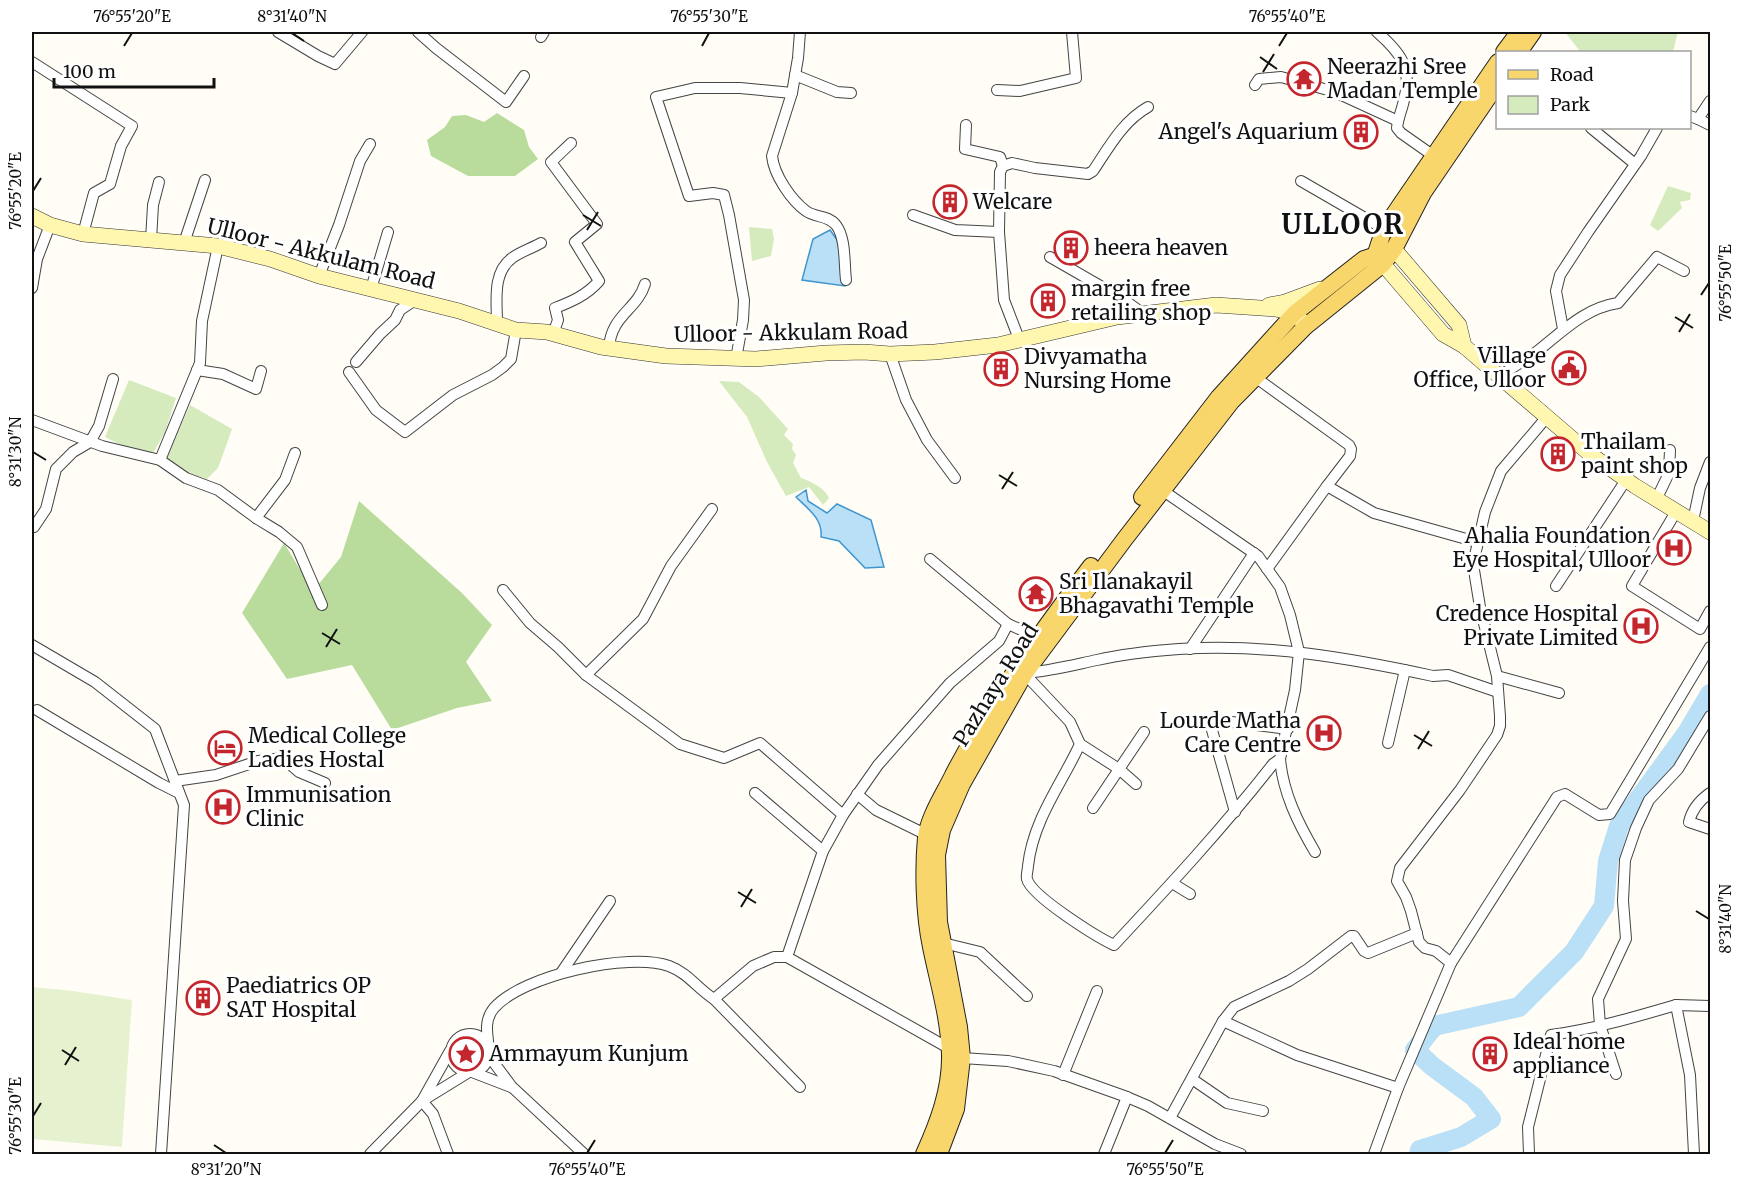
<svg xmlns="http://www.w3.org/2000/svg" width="1742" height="1186" viewBox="0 0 1742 1186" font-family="Merriweather,serif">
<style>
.green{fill:#d5ebbd}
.forest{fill:#b9dc9c}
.pitch{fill:#e6f2cf}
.water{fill:#b9e0f7;stroke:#3f96cf;stroke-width:1.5}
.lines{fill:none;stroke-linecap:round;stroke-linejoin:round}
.river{stroke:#b9e0f7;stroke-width:20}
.street-casing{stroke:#444;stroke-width:12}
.secondary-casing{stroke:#333;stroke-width:16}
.primary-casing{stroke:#222;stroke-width:18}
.street{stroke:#fff;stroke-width:10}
.secondary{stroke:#fff6b0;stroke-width:15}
.primary{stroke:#f9d66b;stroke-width:16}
.ticks{fill:none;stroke:#111;stroke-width:2}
.labels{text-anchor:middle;stroke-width:6;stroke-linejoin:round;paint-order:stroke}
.poi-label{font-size:21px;fill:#111;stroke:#fff;text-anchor:start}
.street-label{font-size:21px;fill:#111;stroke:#fff}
.district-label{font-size:27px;font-weight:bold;letter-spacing:1.5px;fill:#111;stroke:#fff}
.neatline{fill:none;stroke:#111;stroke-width:2}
.ticks-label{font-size:15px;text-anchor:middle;fill:#111}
</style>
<rect width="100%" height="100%" fill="#fffdf5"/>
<g class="green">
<path d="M1565,32H1678L1673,52H1578L1579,50Z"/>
<path d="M1668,186L1691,193L1690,200L1680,202L1682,208L1658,231L1650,225Z"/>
<path d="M749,227L772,229L774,239L771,256L752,261Z"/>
<path d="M129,380L176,398L165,432L153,453L123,446L105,437Z"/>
<path d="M719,381L739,382L759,397L788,429L784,435L793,444L792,449L796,455L793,463L801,478C810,481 825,488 829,498L823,505L809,487L786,496L767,462L747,417Z"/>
<path d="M190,405L232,429L218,468L207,479L186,472L165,461Z"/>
</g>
<g class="forest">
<path d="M497,113L524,130L529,147L538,159L515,176H468L431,156L427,140L445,127L452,116L466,115L484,122Z"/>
<path d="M359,501L462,593L492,625L466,662L492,701L457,708L392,730L352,665L287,679L242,613L284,543L313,591L341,557Z"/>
</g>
<path class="pitch" d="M32,987L73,991L132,1000L122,1147L32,1139Z"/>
<g class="water">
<path d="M830,230L843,248L845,286L802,280L813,239Z"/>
<path d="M806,490L808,501L827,513L837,504L871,520L884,567L865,568L839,541L821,537C823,519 808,509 796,497Z"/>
</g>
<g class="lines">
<path class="river" d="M1419,1154L1420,1150L1461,1137L1491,1119L1474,1097L1432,1066L1415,1050L1434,1026L1519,1007L1574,952L1604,906L1608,861L1619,826L1687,733L1710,694"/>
<g class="street-casing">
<g id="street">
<path d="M278,32L318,56L335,64L362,32"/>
<path d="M418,32L436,48L506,102L524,76"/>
<path d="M1377,32C1400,52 1413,68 1404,100C1402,110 1398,118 1397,128L1401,133L1438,159"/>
<path d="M541,37L544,32"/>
<path d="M32,62L132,126L121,146L110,184L94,193L83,234"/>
<path d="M795,75L837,92L851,93"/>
<path d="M1255,85L1259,79L1281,77L1335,92L1398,121"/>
<path d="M997,90L1020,91L1076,78L1072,32"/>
<path d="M792,93L772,156C774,175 791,200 806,211C816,218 828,215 836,225C846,238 844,263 846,280"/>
<path d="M1690,116L1698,119L1710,101"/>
<path d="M1698,119L1710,125"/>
<path d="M966,125L965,149L1000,157L1003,166"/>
<path d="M1591,128L1635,164"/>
<path d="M1301,181L1384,229"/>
<path d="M913,215L955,230L999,232"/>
<path d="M151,240L153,205L159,182"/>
<path d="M184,243L205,180"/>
<path d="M1050,257L1123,299L1145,315"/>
<path d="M319,276L339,225L360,161L370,144"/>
<path d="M32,288L37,259L50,225"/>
<path d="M371,289L388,232"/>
<path d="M497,323C497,301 492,273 512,258C520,252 532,248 541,243"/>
<path d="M1563,329L1556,291L1560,275L1588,232L1641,156L1657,128"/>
<path d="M553,334L558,320L555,308C571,302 587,295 599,281L575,242L597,224L551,162L571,143"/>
<path d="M1019,339L1004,300L999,232L1000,172L1003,166L1012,163L1035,168L1088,174L1093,171C1109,147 1123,121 1148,107"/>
<path d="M609,348C611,315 637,310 645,284"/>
<path d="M890,354L906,400L927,440L955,478"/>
<path d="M736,359L743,320L744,300L729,215L724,195L713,193L689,196L656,97L695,88H740L792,93L798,58L800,32"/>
<path d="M356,362L380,334L395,320L400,310L415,300"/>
<path d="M197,370L223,374L256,389L261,371"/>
<path d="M349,372L376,410L405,432L453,395L492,375L503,367L511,359L516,330"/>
<path d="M1500,376C1511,368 1524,361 1535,353C1561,333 1584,308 1618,303L1657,257L1684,271"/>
<path d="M1255,377L1349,445L1351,449L1350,456L1327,486L1374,513L1477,542"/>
<path d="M32,420L102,446L160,460L186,478L218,490L256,518L279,532L297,547L322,605"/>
<path d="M160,460L200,363L202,321L218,246"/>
<path d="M1657,498L1669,473L1670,450"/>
<path d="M712,509L671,566L643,619L586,675L680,744L724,758L760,743L843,815L878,765L950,683L999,641L1008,624L1037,637"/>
<path d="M1677,510L1632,586L1700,629L1710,611"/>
<path d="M256,518L285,480L295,453"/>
<path d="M1693,521L1700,488L1710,462"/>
<path d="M34,527L46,509L56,469L73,452L90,442L99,426L113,379"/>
<path d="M930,559L1008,624"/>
<path d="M1267,569L1327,486"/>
<path d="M1556,586L1626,480"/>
<path d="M503,590L530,623L558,647L586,675"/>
<path d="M32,645L95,682L155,729L184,805L161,1154"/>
<path d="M1190,649L1254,553"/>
<path d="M1022,671L1070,722L1080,744C1061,785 1033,820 1028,866C1028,869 1026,876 1027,879C1031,896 1097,937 1114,945C1169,886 1223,828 1273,764L1280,759L1295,690L1299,652L1290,615L1280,587L1258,556L1162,490"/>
<path d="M1025,673C1050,671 1073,665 1097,660C1123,654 1152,651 1179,649C1264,643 1350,658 1433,676L1448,675L1498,692"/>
<path d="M1497,676L1559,693"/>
<path d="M37,710L159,783L179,793"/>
<path d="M1388,743L1405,670"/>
<path d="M1080,744L1119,769L1136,784"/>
<path d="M1280,759C1283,793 1298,823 1315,852"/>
<path d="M175,781L216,775L258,761L283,758L299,772L325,783"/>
<path d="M755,793L823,851"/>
<path d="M1710,793C1700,800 1692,809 1689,822L1710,829"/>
<path d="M857,794L876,810L927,835"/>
<path d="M1093,808L1144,732"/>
<path d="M1235,812L1210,723L1215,720L1224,721L1288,729"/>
<path d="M1172,883L1190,894"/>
<path d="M943,943L980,952L1027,996"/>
<path d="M787,957L823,851L843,815"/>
<path d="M1451,963L1557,797L1565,794L1599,815L1610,814L1710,647"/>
<path d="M561,973L610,901"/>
<path d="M714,999L800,1087"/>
<path d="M1223,1021L1297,1055L1398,1088"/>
<circle cx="470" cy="1053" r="19"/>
<path d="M489,1048C487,1033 484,1020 494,1008C523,975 629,952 669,966C688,973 698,989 714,999L753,966L774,957H787L952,1050"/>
<path d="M489,1056L512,1087L584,1154"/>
<path d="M962,1058L1008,1061L1054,1071L1127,1097L1148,1106L1215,1144L1241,1154"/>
<path d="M472,1072L511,1087"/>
<path d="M1616,1074L1600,1025L1598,999L1626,939L1623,901L1625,860L1636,828L1649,800L1678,769L1710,716"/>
<path d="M1063,1075L1097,991"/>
<path d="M1192,1079L1227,1103L1263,1111"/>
<path d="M422,1101L433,1114L448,1154"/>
<path d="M422,1101L450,1051"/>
<path d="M1170,1118L1223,1021L1234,1007L1289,981L1308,969L1351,936H1354L1364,951L1368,953L1417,933"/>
<path d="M370,1154L422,1101L469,1072"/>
<path d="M1104,1154L1127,1097"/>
<path d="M1374,1154L1398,1088L1451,963L1436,951L1425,948L1419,942L1411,911L1406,897L1397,881L1400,868L1460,790L1497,735L1500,726V716L1497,676L1480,607L1473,564L1485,512L1501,471L1546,418"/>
<path d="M1529,1154L1528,1127L1551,1035C1594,1029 1635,1017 1676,1005"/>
<path d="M1694,1154L1690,1075L1676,1005L1710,1006"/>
</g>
</g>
<g class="secondary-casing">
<g id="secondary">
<path d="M32,216L50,225L83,234L218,246L270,259L319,276L459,311L516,330L547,332L601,347L666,356L756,359L826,353L864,352L890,354L935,352L998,345L1117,317L1216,305L1275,309L1295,313L1306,326"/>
<path d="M1394,249L1459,325L1464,346"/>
<path d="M1383,264L1443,334L1464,346L1590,454L1635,486L1710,532"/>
<path d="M1269,305L1285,302L1320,289"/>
</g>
</g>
<g class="primary-casing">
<g id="primary">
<path d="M1504,52L1519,32"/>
<path d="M1519,52L1533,32"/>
<path d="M1381,261L1376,253L1384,229L1498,62"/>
<path d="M1142,497L1219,397L1295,313L1364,259L1394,249"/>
<path d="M924,1154C938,1123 951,1089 950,1054C949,1017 938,982 931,947C924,914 923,870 926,837C929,816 944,794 953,775C992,700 1040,633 1091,566"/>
<path d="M939,1154L956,1109L962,1058L959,1027L939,922L937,855L942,830L962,784L1025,673L1124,540L1231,402L1306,326L1383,264L1394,249L1423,193L1498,83"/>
</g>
</g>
<use href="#street" class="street"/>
<use href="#secondary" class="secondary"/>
<use href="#primary" class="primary"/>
</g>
<path class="ticks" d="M292,33L304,41M124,46L132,33M702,46L709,33M1279,46L1287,33M1260,57L1277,69M1263,72L1274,54M33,191L41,178M583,215L601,226M587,230L598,212M1701,295L1709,283M1675,317L1693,328M1679,332L1690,314M33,452L46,460M999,475L1017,486M1002,489L1013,472M322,633L340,644M326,647L337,629M1414,735L1432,746M1418,749L1429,731M738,892L756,903M741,907L752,889M1696,911L1709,919M62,1050L79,1061M65,1065L76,1047M33,1116L41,1103M214,1145L226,1153M587,1153L595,1140M1165,1153L1173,1140"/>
<defs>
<g id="temple-ring" transform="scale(1.725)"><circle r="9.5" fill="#fff" stroke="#c4262e" stroke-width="1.5"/><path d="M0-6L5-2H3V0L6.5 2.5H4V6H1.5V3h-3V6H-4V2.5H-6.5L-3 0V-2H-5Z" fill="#c4262e"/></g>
<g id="building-ring" transform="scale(1.725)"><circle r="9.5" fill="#fff" stroke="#c4262e" stroke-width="1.5"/><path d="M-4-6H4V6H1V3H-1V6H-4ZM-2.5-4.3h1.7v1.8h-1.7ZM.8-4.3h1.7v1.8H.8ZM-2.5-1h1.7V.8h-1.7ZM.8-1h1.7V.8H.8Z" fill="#c4262e"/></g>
<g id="civic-ring" transform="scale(1.725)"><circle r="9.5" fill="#fff" stroke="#c4262e" stroke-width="1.5"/><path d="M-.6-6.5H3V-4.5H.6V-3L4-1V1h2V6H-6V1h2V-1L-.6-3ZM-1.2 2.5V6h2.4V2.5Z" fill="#c4262e"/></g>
<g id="hospital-ring" transform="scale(1.725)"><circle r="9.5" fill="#fff" stroke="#c4262e" stroke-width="1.5"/><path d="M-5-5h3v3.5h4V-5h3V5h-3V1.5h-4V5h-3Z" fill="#c4262e"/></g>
<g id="hotel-ring" transform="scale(1.725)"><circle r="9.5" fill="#fff" stroke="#c4262e" stroke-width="1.5"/><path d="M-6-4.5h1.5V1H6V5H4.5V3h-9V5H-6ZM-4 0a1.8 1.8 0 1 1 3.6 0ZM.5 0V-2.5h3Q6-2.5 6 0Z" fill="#c4262e"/></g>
<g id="sight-ring" transform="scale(1.725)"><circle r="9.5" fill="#fff" stroke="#c4262e" stroke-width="1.5"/><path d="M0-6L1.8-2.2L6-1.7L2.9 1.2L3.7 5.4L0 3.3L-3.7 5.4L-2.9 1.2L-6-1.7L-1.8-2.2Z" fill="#c4262e"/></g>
</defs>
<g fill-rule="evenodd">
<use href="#temple-ring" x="1304" y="79"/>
<use href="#building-ring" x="1361" y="132"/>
<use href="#building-ring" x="950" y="202"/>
<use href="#building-ring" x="1071" y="248"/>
<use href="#building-ring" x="1048" y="301"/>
<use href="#civic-ring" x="1569" y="368"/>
<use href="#building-ring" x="1001" y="369"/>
<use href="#building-ring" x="1558" y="454"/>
<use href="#hospital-ring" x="1674" y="548"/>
<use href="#temple-ring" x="1036" y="594"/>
<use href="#hospital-ring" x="1641" y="626"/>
<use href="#hospital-ring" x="1324" y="733"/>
<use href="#hotel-ring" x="225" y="748"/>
<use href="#hospital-ring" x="223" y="807"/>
<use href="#building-ring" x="203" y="998"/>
<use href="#sight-ring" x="466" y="1054"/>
<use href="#building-ring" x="1490" y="1054"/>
</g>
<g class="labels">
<g class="poi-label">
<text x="1327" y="74">Neerazhi Sree<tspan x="1327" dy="24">Madan Temple</tspan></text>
<text x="1338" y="139" text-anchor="end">Angel's Aquarium</text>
<text x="973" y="209">Welcare</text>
<text x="1094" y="255">heera heaven</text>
<text x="1071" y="296">margin free<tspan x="1071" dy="24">retailing shop</tspan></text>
<text x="1546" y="363" text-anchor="end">Village<tspan x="1546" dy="24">Office, Ulloor</tspan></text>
<text x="1024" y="364">Divyamatha<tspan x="1024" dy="24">Nursing Home</tspan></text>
<text x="1581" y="449">Thailam<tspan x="1581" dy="24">paint shop</tspan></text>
<text x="1651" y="543" text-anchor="end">Ahalia Foundation<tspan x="1651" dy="24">Eye Hospital, Ulloor</tspan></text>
<text x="1059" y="589">Sri Ilanakayil<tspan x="1059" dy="24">Bhagavathi Temple</tspan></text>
<text x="1618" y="621" text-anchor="end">Credence Hospital<tspan x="1618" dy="24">Private Limited</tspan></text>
<text x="1301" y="728" text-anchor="end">Lourde Matha<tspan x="1301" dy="24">Care Centre</tspan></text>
<text x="248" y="743">Medical College<tspan x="248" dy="24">Ladies Hostal</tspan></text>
<text x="246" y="802">Immunisation<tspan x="246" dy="24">Clinic</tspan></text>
<text x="226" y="993">Paediatrics OP<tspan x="226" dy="24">SAT Hospital</tspan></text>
<text x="1513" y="1049">Ideal home<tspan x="1513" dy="24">appliance</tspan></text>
<text x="489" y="1061">Ammayum Kunjum</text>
</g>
<g class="street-label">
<text transform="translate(321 254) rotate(14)" y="7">Ulloor - Akkulam Road</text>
<text transform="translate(791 333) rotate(-1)" y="7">Ulloor - Akkulam Road</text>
<text transform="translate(996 685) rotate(-58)" y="7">Pazhaya Road</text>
</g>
<g class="district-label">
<text x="1343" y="234">ULLOOR</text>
</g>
</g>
<rect width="1742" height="1186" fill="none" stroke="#ffffff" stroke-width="66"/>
<rect x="1496" y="51" width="195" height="78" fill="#ffffff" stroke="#a0a0a0" stroke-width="1.5"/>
<rect x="1508" y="70" width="30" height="9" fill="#f9d66b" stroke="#a0a0a0" stroke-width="1.5"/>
<text x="1550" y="81" font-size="18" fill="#111111">Road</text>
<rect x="1508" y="96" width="30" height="18" fill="#d5ebbd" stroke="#a0a0a0" stroke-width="1.5"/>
<text x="1550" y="111" font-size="18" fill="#111111">Park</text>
<path d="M54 78v9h160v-9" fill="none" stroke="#111111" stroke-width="3"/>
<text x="63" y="78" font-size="18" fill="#111111" stroke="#ffffff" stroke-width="4.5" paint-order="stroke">100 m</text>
<rect x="33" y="33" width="1676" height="1120" class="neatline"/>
<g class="ticks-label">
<text x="132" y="22">76°55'20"E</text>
<text x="292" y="22">8°31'40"N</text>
<text x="709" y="22">76°55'30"E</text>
<text x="1287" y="22">76°55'40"E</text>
<text transform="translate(16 191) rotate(-90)" y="5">76°55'20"E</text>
<text transform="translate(1726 283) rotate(-90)" y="5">76°55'50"E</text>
<text transform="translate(16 452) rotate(-90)" y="5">8°31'30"N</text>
<text transform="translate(1726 919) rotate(-90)" y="5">8°31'40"N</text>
<text transform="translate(16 1116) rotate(-90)" y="5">76°55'30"E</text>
<text x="226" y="1175">8°31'20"N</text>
<text x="587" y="1175">76°55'40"E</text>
<text x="1165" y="1175">76°55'50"E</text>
</g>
</svg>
